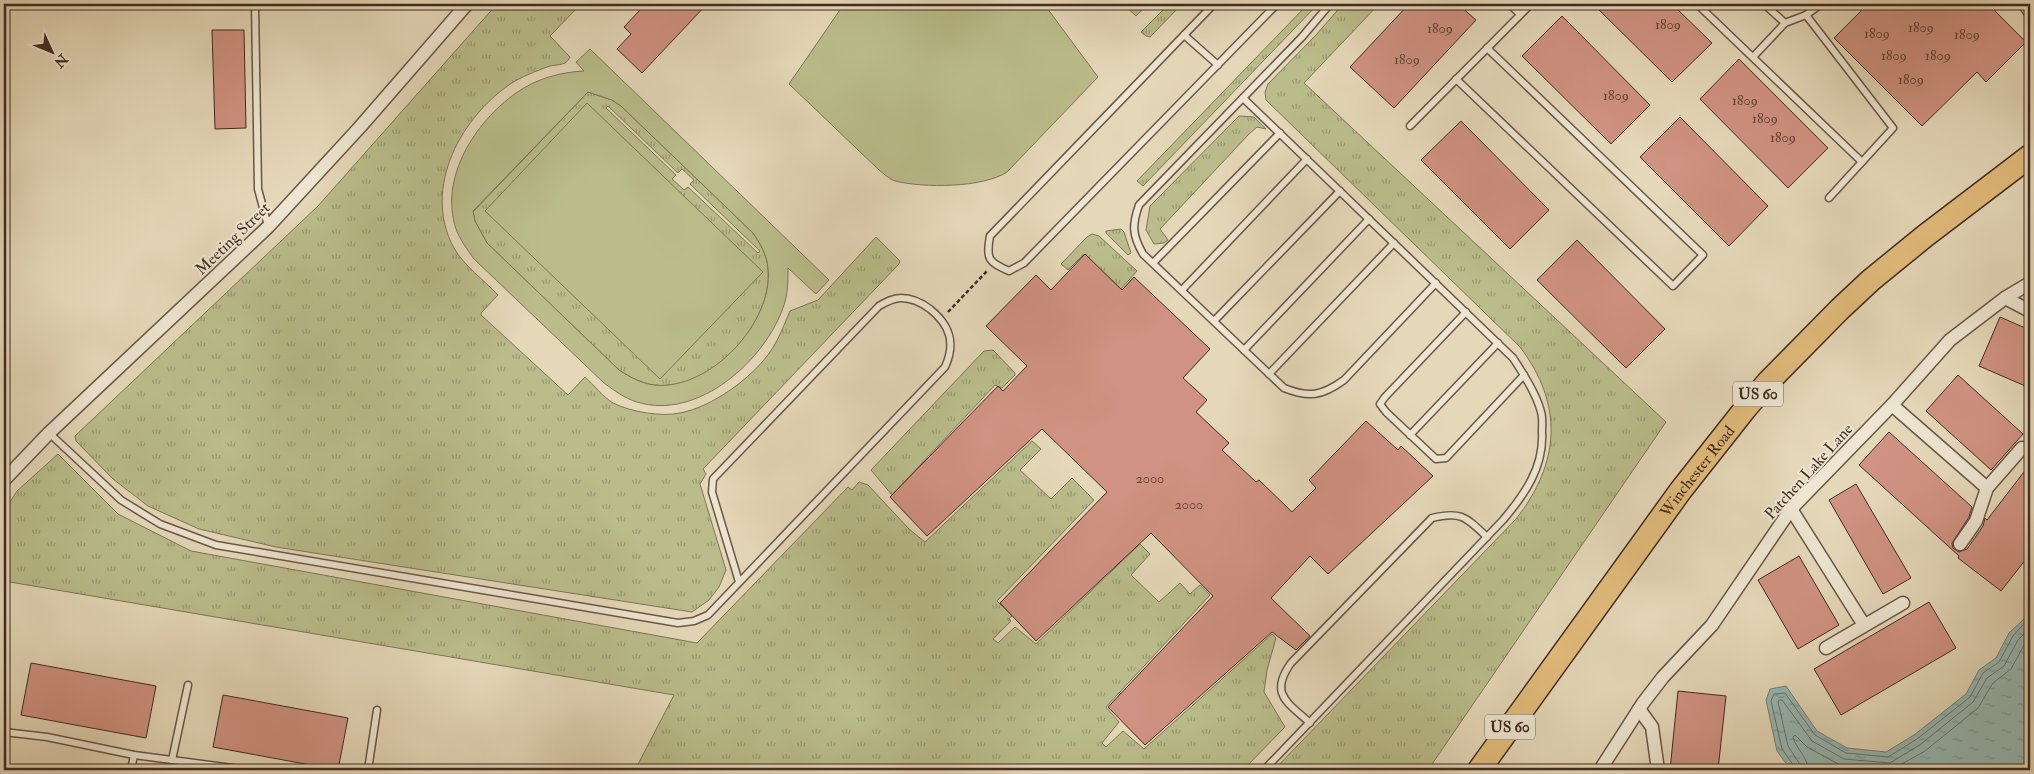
<svg xmlns="http://www.w3.org/2000/svg" width="2034" height="774" viewBox="0 0 2034 774" font-family="'IM FELL Double Pica',serif">
<style>
.grass{fill:url(#grass-tufts);stroke:#7e7456;fill-rule:evenodd}
.park{fill:#babd8b;stroke:#7e7456;fill-rule:evenodd}
.water{fill:url(#water-ripples);stroke:#75807a}
.lines{fill:none;stroke-linecap:round;stroke-linejoin:round}
.shore{stroke:#6c726c;stroke-width:1}
.building{fill:#d09282;stroke:#412b22}
.lane-casing{stroke:#6a5648;stroke-width:9}
.street-casing{stroke:#6a5648;stroke-width:15}
.highway-casing{stroke:#412b22;stroke-width:25}
.path{stroke:#412b22;stroke-width:2.5;stroke-dasharray:4 2.5;stroke-linecap:butt}
.lane{stroke:#eee6d2;stroke-width:6}
.street{stroke:#eee6d2;stroke-width:12}
.highway{stroke:#e2bc7c;stroke-width:22}
.labels{text-anchor:middle;stroke-width:4;stroke-linejoin:round;paint-order:stroke}
.number-label{font-size:14px;fill:#65453a}
.shield{fill:#eee6d2;stroke:#756357;stroke-width:1}
.shield-label{font-size:15px;font-weight:bold;fill:#412b22}
.street-label{font-size:16px;fill:#412b22;stroke:#eee6d2}
</style>
<defs>
<pattern id="grass-tufts" width="24" height="20" patternUnits="userSpaceOnUse" patternTransform="scale(1.25)"><rect width="24" height="20" fill="#babd8b"/><path d="M3 7l-1-3M5 7V3M7 7l1-3M15 17l-1-3M17 17v-4M19 17l1-3" fill="none" stroke="#999a71"/></pattern>
<pattern id="water-ripples" width="26" height="14" patternUnits="userSpaceOnUse" patternTransform="scale(1.25)"><rect width="26" height="14" fill="#97b9b5"/><path d="M2 4q2-2 4 0t4 0M15 11q2-2 4 0t4 0" fill="none" stroke="#7d9793"/></pattern>
</defs>
<rect width="100%" height="100%" fill="#e5d8b9"/>
<filter id="stains"><feTurbulence type="fractalNoise" baseFrequency=".004" numOctaves="4"/><feColorMatrix values="0 0 0 0 .2 0 0 0 0 .09 0 0 0 0 .02 0 0 0 .5 -.17"/></filter>
<radialGradient id="worn" r=".72"><stop offset=".6" stop-color="#630" stop-opacity="0"/><stop offset="1" stop-color="#630" stop-opacity=".3"/></radialGradient>
<g class="grass">
<path d="M497,4H581L550,36L570,57C569,59 567,62 565,63C561,65 555,65 550,66C538,70 526,75 515,81C462,114 421,188 454,248C464,266 484,280 498,295L481,313V315L568,395L585,377C594,385 603,397 613,403C631,412 661,417 680,413C712,407 752,378 770,352C779,339 784,325 790,311L818,300L876,237L900,261L899,264L703,469L706,474L700,484L726,570L719,587L709,600L692,612L276,547L199,529L148,506L113,479L76,441L75,436L318,206Z"/>
<path d="M1169,4H1182L1150,37L1146,36L1141,32Z"/>
<path d="M1308,4H1318L1143,186L1137,181Z"/>
<path d="M1343,4H1379L1304,83L1666,422L1428,770H1274L1516,519C1560,463 1564,405 1520,347L1266,100L1265,92L1268,84L1316,35Z"/>
<path d="M588,92L612,100L621,106L753,233C760,243 767,255 768,268C774,322 710,392 654,385C640,383 630,377 619,370L487,243L475,221L473,212ZM608,106L678,173L682,169L694,180L690,184L760,251L758,253L688,187L684,190L672,179L676,175L606,108Z"/>
<path d="M1239,116L1254,117L1266,129L1257,127L1249,134L1160,229L1168,240L1164,243L1154,244L1146,230L1150,206Z"/>
<path d="M1121,229L1124,232L1131,253L1128,255L1106,233V231Z"/>
<path d="M1092,234L1099,236L1137,271L1121,289L1084,254L1068,270L1061,264L1087,237Z"/>
<path d="M993,350L1015,373V375L1002,388L995,385L892,495L871,470L984,351Z"/>
<path d="M1032,441L1041,449L1020,470L1051,499L1072,478L1094,500L997,601L1012,616L1009,619L1011,621L993,639L998,643L1015,627L1036,644L1140,544L1150,554L1131,575L1159,602L1180,583L1190,594L1200,585L1210,595L1106,707L1119,722L1102,743L1106,747L1123,731L1144,749L1272,634L1276,638L1267,670L1264,692L1285,727L1243,770H635L674,695L4,581V511L17,491L58,454L118,514L191,551L697,643L848,487L852,490L859,482L868,485L909,529L925,542Z"/>
</g>
<g class="park">
<path d="M844,4H1044L1098,77L1007,172C983,188 923,188 895,181C889,179 884,174 879,170L789,84Z"/>
<path d="M1123,4H1148L1136,16Z"/>
<path d="M590,49L829,280L816,294L788,268C788,281 788,293 784,305C766,360 698,421 637,402C624,398 615,391 604,383L474,259C467,249 460,240 456,229C439,178 475,122 516,93C536,79 560,72 584,71L576,62ZM588,92L612,100L621,106L753,233C760,243 767,255 768,268C774,322 710,391 654,385C640,383 630,377 619,370L487,243L475,221L473,211Z"/>
<path d="M587,103L763,272L660,379L485,211Z"/>
</g>
<path class="water" d="M2030,608V770H1791L1777,751L1766,700L1770,689L1786,686L1817,731L1847,748L1886,752L1914,735L1966,694L1979,670L1996,658L2009,633L2023,620Z"/>
<g class="lines">
<g class="shore">
<path d="M1794,770V766L1782,749L1771,701L1774,694L1785,693L1815,735L1846,753L1888,757L1917,739L1970,697L1983,673L1999,662L2013,636L2030,617"/>
<path d="M1801,770L1799,763L1788,746L1778,702L1779,700H1782L1812,741L1844,759L1890,763L1921,744L1973,702L1987,678L2004,666L2018,640L2030,628"/>
<path d="M1808,770C1808,757 1796,749 1793,737L1795,735L1807,747L1840,765L1880,770"/>
<path d="M1891,770L1925,751L1978,708L1993,683L2011,669L2024,645L2030,638"/>
</g>
</g>
<g class="building">
<path d="M634,4H707L642,73L617,49L631,34L624,27L640,10Z"/>
<path d="M1409,4H1458L1476,20L1394,108L1350,67Z"/>
<path d="M1593,4H1672L1712,43L1672,82Z"/>
<path d="M1868,4H1988L2026,42L1986,82L1977,72L1922,126L1834,38Z"/>
<path d="M1562,16L1650,105L1611,144L1522,56Z"/>
<path d="M212,30H244L246,128L215,129Z"/>
<path d="M1739,59L1828,148L1788,188L1700,99Z"/>
<path d="M1680,117L1768,206L1729,246L1640,157Z"/>
<path d="M1461,121L1549,210L1510,249L1421,160Z"/>
<path d="M1577,240L1665,329L1626,368L1537,280Z"/>
<path d="M1085,254L1122,290L1134,277L1210,349L1183,378L1207,400L1196,412L1229,443L1222,450L1256,482L1259,480L1292,512L1316,488L1309,480L1366,421L1398,450L1401,446L1433,476L1328,574L1310,556L1271,598L1310,636L1296,650L1272,632L1145,745L1108,707L1213,596L1151,533L1036,641L1000,603L1107,492L1042,429L927,536L890,497L998,386L1003,391L1027,366L986,326L1036,275L1051,290Z"/>
<path d="M2000,317L2030,330V388L1979,366Z"/>
<path d="M1958,375L2023,434L1991,470L1926,411Z"/>
<path d="M1889,432L1972,507L1969,517L1952,543L1953,548L1959,552L1967,549L1983,526L1985,518L1987,520L2030,464V554L2001,591L1958,558L1959,556L1859,465Z"/>
<path d="M1856,484L1911,578L1883,594L1829,500Z"/>
<path d="M1799,556L1839,625L1798,649L1758,580Z"/>
<path d="M1929,602L1956,648L1841,715L1814,669Z"/>
<path d="M31,663L156,686L146,738L21,715Z"/>
<path d="M1678,691L1726,696L1718,770H1670Z"/>
<path d="M223,695L348,718L338,770L213,747Z"/>
</g>
<g class="lines">
<g class="lane-casing">
<g id="lane">
<path d="M255,4L258,189L268,226"/>
<path d="M1214,4L990,236C986,259 988,262 1009,271L1024,263L1277,4"/>
<path d="M1330,4L1302,37L1139,205C1132,225 1132,235 1143,254L1284,388C1309,398 1322,396 1344,380L1436,283"/>
<path d="M1509,4L1520,14"/>
<path d="M1697,4L1862,162"/>
<path d="M1764,4L1785,23L1806,15"/>
<path d="M1821,4L1806,15L1893,128L1829,198"/>
<path d="M2021,4L2030,17"/>
<path d="M1184,35L1218,65"/>
<path d="M1753,57L1785,23"/>
<path d="M1456,79L1673,286L1703,255L1487,48"/>
<path d="M1243,98L1513,358C1523,373 1537,395 1541,412C1543,418 1542,426 1542,432C1544,467 1525,494 1503,520L1264,770"/>
<path d="M1410,126L1531,4"/>
<path d="M1153,263L1280,133"/>
<path d="M1182,290L1307,159"/>
<path d="M1466,312L1385,397L1380,404L1386,412L1436,459L1446,458L1524,375"/>
<path d="M1214,321L1340,191"/>
<path d="M1244,350L1369,219"/>
<path d="M1269,374L1394,243"/>
<path d="M49,433L121,500L160,524L216,545L678,623L694,621L708,615L945,367C956,343 950,325 930,309C922,303 911,298 901,298C893,298 886,302 879,306L713,479L712,492L739,582"/>
<path d="M1410,435L1498,343"/>
<path d="M1310,723C1287,702 1269,694 1291,663L1432,518C1461,511 1466,517 1487,537"/>
<path d="M4,732L47,737L134,755L248,770"/>
<path d="M172,760L188,685"/>
<path d="M131,770L134,755"/>
<path d="M368,770L377,710"/>
</g>
</g>
<g class="street-casing">
<g id="street">
<path d="M2005,298L2030,311"/>
<path d="M1892,405L1987,488"/>
<path d="M4,480L49,433L268,227L360,127L467,4"/>
<path d="M1791,509L1864,625"/>
<path d="M1960,544L1976,521L1987,488L2022,448"/>
<path d="M1826,648L1903,603"/>
<path d="M1639,709L1652,727L1658,770"/>
<path d="M1600,770L1643,703L1663,677L1712,625L1791,509L1892,405L1950,340L2005,298L2030,283"/>
</g>
</g>
<g class="highway-casing">
<g id="highway">
<path id="s1" d="M1479,770L1681,490L1745,409L1768,382L1840,309L1871,280L1925,236L2030,156"/>
</g>
</g>
<path class="path" d="M948,312L987,271"/>
<use href="#lane" class="lane"/>
<use href="#street" class="street"/>
<use href="#highway" class="highway"/>
</g>
<g class="labels">
<g class="number-label">
<text x="1668" y="29">1809</text>
<text x="1921" y="32">1809</text>
<text x="1440" y="33">1809</text>
<text x="1877" y="38">1809</text>
<text x="1967" y="39">1809</text>
<text x="1894" y="60">1809</text>
<text x="1938" y="60">1809</text>
<text x="1407" y="64">1809</text>
<text x="1911" y="84">1809</text>
<text x="1616" y="100">1809</text>
<text x="1745" y="105">1809</text>
<text x="1765" y="123">1809</text>
<text x="1783" y="142">1809</text>
<text x="1150" y="483">2000</text>
<text x="1189" y="509">2000</text>
</g>
<g class="shield">
<rect x="1733" y="381.5" width="50" height="25" rx="4"/>
<rect x="1485" y="714.5" width="50" height="25" rx="4"/>
</g>
<g class="shield-label">
<text x="1758" y="399">US 60</text>
<text x="1510" y="732">US 60</text>
</g>
<g class="street-label">
<text transform="translate(232 238) rotate(-44)" y="6">Meeting Street</text>
<text dy="6" stroke="none"><textPath href="#s1" startOffset="370">Winchester Road</textPath></text>
<text transform="translate(1808 471) rotate(-48)" y="6">Patchen Lake Lane</text>
</g>
</g>
<rect width="2034" height="774" fill="none" stroke="#e5d8b9" stroke-width="20"/>
<rect x="5" y="5" width="2024" height="764" fill="none" stroke="#412b22" stroke-width="2.5"/>
<rect x="10" y="10" width="2014" height="754" fill="none" stroke="#412b22"/>
<g transform="translate(52 52) rotate(134)" stroke="#eee6d2" stroke-width="4" paint-order="stroke">
<path d="M0-4L9 19L0 12L-9 19Z" fill="#412b22"/>
<text y="-8" font-size="14" font-weight="bold" text-anchor="middle" fill="#412b22">N</text>
</g>
<rect width="100%" height="100%" filter="url(#stains)"/>
<rect width="100%" height="100%" fill="url(#worn)"/>
</svg>
